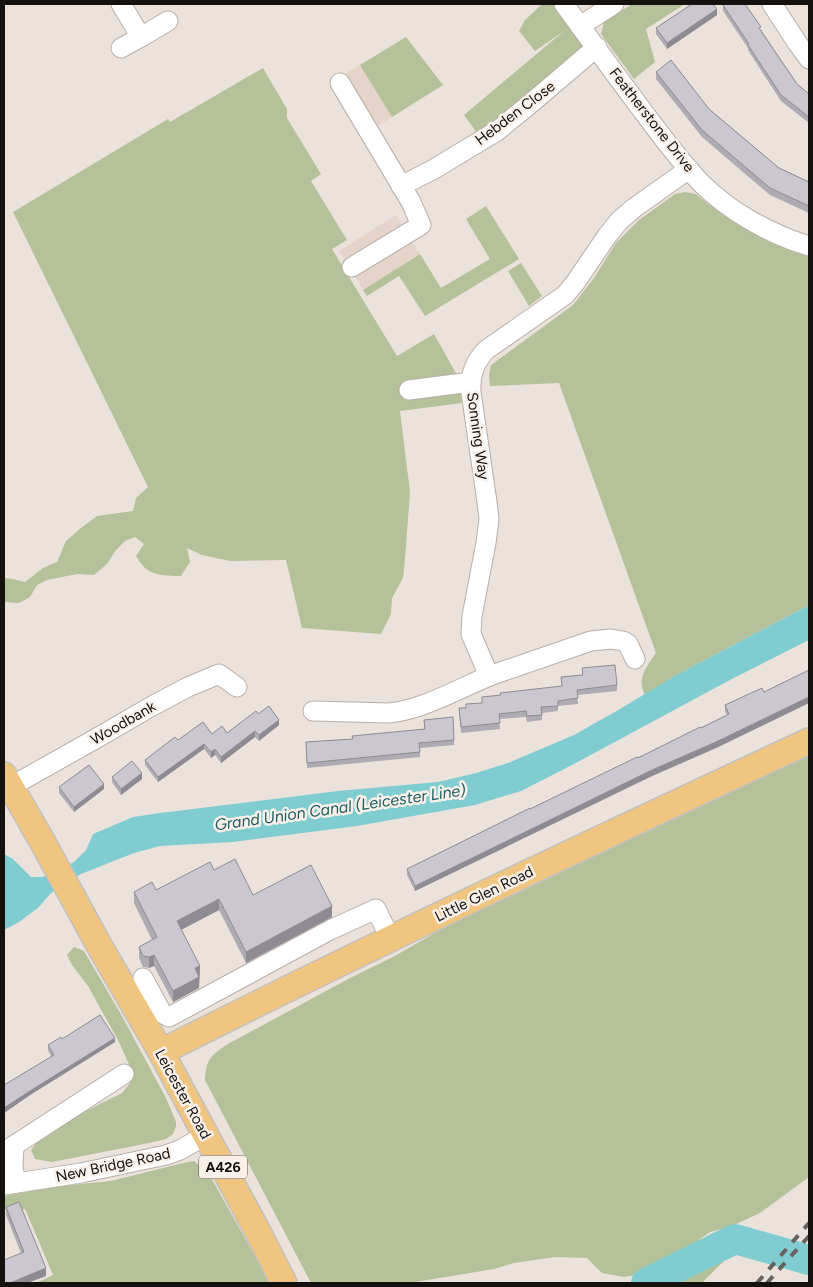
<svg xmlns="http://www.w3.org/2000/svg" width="813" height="1287" viewBox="0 0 813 1287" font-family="Figtree,sans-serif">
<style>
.built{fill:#e4d4c9}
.green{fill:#b4c199}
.water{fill:#80cdd1}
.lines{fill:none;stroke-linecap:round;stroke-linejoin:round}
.river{stroke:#80cdd1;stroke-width:30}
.minor-casing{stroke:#b8afa9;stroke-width:21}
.major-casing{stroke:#c2c1c1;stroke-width:28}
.minor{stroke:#fff;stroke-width:19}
.major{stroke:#efc580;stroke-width:25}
.rail{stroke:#67625e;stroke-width:4;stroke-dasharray:9 9;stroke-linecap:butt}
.wall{fill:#afabb3}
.shaded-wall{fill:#8e8b92}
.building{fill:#cbc7d0;stroke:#8e8b92}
.labels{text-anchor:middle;stroke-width:5;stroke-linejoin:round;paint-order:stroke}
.shield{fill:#f9f0e9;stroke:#595450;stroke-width:1}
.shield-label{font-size:14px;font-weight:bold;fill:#14110f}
.street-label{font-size:15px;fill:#14110f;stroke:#f9f0e9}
.water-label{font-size:16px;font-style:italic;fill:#1a5c5f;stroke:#f9f0e9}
</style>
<rect width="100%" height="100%" fill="#ece2dc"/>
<g class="built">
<path d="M360,65L392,117L363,135L331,82Z"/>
<path d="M396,215L420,254L363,290L339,251Z"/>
</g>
<g class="green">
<path d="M542,4H555L597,47L482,140L464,115L564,31L535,51L519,31L525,20Z"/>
<path d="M632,4H685L646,29L655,62L634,79L601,34L604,22Z"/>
<path d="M406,37L443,85L392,117L360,65Z"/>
<path d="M263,68L287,109V118L321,174L311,181L347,240L332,249L397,356L434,334L457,375L462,403L400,411L410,492L405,559L403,578L392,598L391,614L381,634L302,628L286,560L230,561L202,555L187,548L190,562L181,576C169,576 152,576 144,567C141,564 139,560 136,556L144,544L135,537L125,541L116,550L107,564L94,575L77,574L47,580L37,585L30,597L19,603L4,602V578L13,579L25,582L43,568L57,562L66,541L81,528L97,516L133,511L136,498L148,487L13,212L168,119L170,122Z"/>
<path d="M685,192L696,194L708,204L767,241L809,253V605L673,677L645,695C636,678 647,666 656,653L559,383L490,386L489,376L491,365L573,305L594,278L616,243L639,220L675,194Z"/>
<path d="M486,206L519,259L425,316L399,276L367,296L363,290L420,254L441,288L490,259L466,219Z"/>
<path d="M521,263L542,296L529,306L508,271Z"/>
<path d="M809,753V1177L760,1213L730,1227L710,1232L665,1264L642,1274L624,1277L602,1273L587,1258L555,1257L514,1263L494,1269L409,1283H311L205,1080C206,1059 211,1055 228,1044L350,978L393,957L471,912Z"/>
<path d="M74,947L84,951L123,1018L166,1098L176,1122V1127L173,1134L166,1139L149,1143L52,1162L35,1159L31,1150L40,1138L54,1127L122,1093L130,1083L132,1071L118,1040L88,986L72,965L67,955Z"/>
<path d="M194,1161L209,1174L270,1283H36L53,1275L25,1209L4,1210V1196L51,1187L111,1181L183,1163Z"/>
<path d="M701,1260H725L702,1283H660Z"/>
</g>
<path class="water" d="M809,605V640L728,681L574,764L521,791L475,805L357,826L233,842L160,846L134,853L81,874L51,893L38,908L19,922L4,930V854L13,859L31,877H43L74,862L86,850L93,834L133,817L160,813L338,791L438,782L476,773L508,763L574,735L620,709L673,677Z"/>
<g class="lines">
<path class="river" d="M646,1283L735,1239L809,1260"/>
<g class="minor-casing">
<g id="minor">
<path d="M121,4L141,37L168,21"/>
<path d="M564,4C588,37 612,70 636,102C657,130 677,158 701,183C730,212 770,234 809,246"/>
<path d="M772,4L798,44L809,59"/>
<path d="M580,26L614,4"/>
<path d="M121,48L141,37"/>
<path d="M340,83L411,202L421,225L352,267"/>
<path d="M401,186L434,169L497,131L530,104L597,47"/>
<path d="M409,390L471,382"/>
<path d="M489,676L591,641L611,639L623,641L628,644L635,659"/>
<path d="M313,711L389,713C421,710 459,689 489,676L471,634L472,616L486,543L489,519L487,502L471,392C470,375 474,363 486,350L565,295L575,283L607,236L619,221L634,208L689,169"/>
<path d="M10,787L97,738L152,706L188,687L219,674L237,687"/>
<path d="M143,978L162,1013L169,1017L330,930L376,909L390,938"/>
<path d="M14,1146L13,1167L16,1183"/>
<path d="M4,1152L124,1074"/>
<path d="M4,1185L81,1173L166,1155L180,1150L206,1135"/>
</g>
</g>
<g class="major-casing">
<g id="major">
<path d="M4,775L42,841L100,947L161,1052L258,1232L284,1283"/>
<path d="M161,1052C375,944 592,842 809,741"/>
</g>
</g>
<use href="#minor" class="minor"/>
<use href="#major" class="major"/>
<g class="rail">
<path d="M757,1283L809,1223"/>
<path d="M767,1283L809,1236"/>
</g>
</g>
<g class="wall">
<path d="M723,5L761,30L797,84L809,94V123L781,101L748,50V48L723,11Z"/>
<path d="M717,15L667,49L656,34V28Z"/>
<path d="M656,72L709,109L779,168L809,182V213L770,195L702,137L656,79Z"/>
<path d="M809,667V703L716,748L652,776L415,891L407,875V869L530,809L727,715L725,711V705L764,692L809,671Z"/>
<path d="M582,668L617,685V691L577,695L578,704L558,706V711L542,713V720L527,722L526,717L499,719L500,729L461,733L459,708H466L482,703V697L501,695L562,686L561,677L583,675Z"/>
<path d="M258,714L279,725L259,741L255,737L221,763L215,755L211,758L204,749L158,782L145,765V760L178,740L212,734L227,733Z"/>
<path d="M424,720L454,740V745L420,748V757L307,768L306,742L353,739L424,729Z"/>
<path d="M112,777L142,779L121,795L112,782Z"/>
<path d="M59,787L104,789L74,812L59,793Z"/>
<path d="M214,870L253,895L332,917L246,963L219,910L181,930L200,966L199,988L173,1002L154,966L149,968L143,967L139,958V947L152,940L134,903V892L156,890Z"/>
<path d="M62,1039L115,1042L30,1095L4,1113L51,1056L48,1050V1045Z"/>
<path d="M6,1207L46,1276L27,1283H4L21,1253L6,1215Z"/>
</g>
<g class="shaded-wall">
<path d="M717,9V15L667,49V43Z"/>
<path d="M809,697V703L716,748L652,776L415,891V886L652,770Z"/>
<path d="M279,720V725L259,741V735Z"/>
<path d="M255,731V737L221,763V757Z"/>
<path d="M204,744V749L158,782V777Z"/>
<path d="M215,749V755L211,758V752Z"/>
<path d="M142,773V779L121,795V789Z"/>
<path d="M104,784V789L74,812V807Z"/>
<path d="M219,899V910L177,932V921Z"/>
<path d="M332,906V917L246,963V952Z"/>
<path d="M154,955V966L149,968V957Z"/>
<path d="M200,966L199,988L173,1002V991L195,968Z"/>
<path d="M115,1038V1042L30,1095L4,1113V1108L10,1103Z"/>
<path d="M46,1268V1276L27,1283H10Z"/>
</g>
<g class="building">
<path d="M692,4H713L717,9L667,43L656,28Z"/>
<path d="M725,4H745L761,27L759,28L797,84L809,94V117L781,95L748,45L749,44L723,5Z"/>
<path d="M671,60L709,109L779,168L809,182V206L770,188L702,130L656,72Z"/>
<path d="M615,665L617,685L577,690L578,698L558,701V706L541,707L542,715L527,716L526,711L499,714L500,723L461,727L459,708H466V704L482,703V697L501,695L500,693L562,686L561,677L583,675L582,668Z"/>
<path d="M809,670V697L716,742L652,770L415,886L407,869L530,808V809L637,757L638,758L700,727L701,728L729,714L725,705L762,688L764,692Z"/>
<path d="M269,706L279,720L259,735L255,731L221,757L215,749L211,752L204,744L158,777L145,760L175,737L178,740L203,722L212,734L222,726L227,733L256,711L258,714Z"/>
<path d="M453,717L454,740L419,743L420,752L307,763L306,742L353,739L352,736L425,729L424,720Z"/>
<path d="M132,761L142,773L121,789L112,777Z"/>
<path d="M89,765L104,784L74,807L59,787Z"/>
<path d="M235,859L253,895L311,865L332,906L246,952L219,899L177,921L200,966L195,968L199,977L173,991L154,955L149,957L143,956L139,947L157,937L134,892L152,882L156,890L210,862L214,870Z"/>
<path d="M100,1015L115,1038L30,1091L4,1108V1085L54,1055L48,1045L61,1037L62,1039Z"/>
<path d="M19,1202L46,1268L10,1283H4V1260L24,1252L6,1207Z"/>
</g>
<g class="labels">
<rect class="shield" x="199" y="1155.5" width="48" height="23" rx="4"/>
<g class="shield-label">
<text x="223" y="1172">A426</text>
</g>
<g class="street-label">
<text transform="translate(515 113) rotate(-37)" y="5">Hebden Close</text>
<text transform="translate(652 120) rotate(52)" y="5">Featherstone Drive</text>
<text transform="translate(478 436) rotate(82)" y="5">Sonning Way</text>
<text transform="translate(123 723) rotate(-30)" y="5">Woodbank</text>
<text transform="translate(484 894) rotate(-26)" y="5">Little Glen Road</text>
<text transform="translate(183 1094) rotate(61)" y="5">Leicester Road</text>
<text transform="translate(113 1165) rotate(-12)" y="5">New Bridge Road</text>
</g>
<g class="water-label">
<text transform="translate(340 807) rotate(-8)" y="6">Grand Union Canal (Leicester Line)</text>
</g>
</g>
<rect width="813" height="1287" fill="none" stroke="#14110f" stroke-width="10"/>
</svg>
